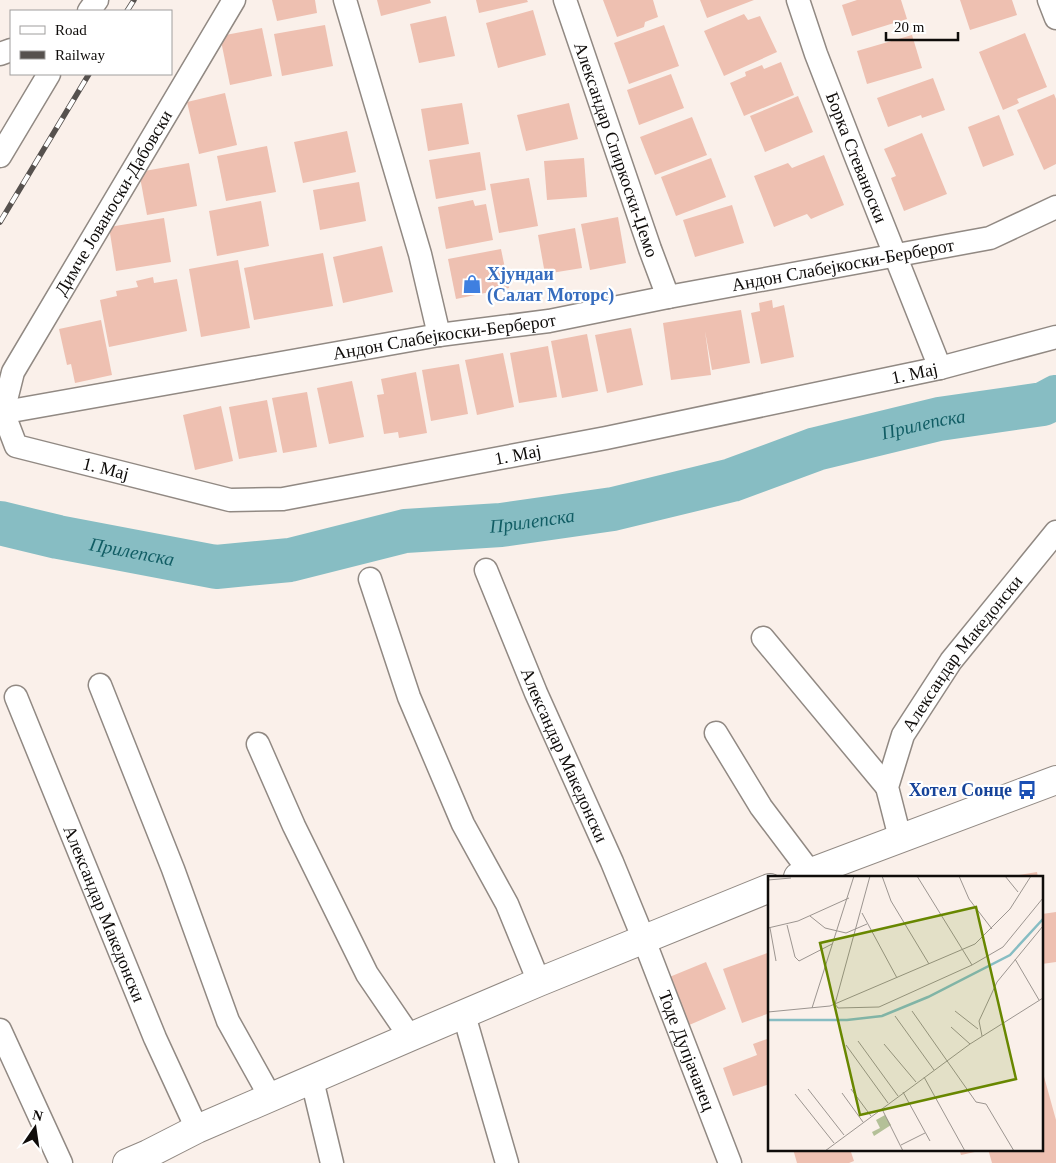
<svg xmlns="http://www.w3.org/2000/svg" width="1056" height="1163" viewBox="0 0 1056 1163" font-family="'Times New Roman',serif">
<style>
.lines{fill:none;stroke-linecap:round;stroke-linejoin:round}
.river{stroke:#87bdc3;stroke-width:44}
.building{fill:#eec0b1}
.street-casing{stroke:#918983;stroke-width:25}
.secondary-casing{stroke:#918983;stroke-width:30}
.street{stroke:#fff;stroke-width:22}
.secondary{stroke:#fff;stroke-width:28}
.rail-casing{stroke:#56514e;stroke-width:5.5}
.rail{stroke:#fff;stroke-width:4;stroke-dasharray:11;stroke-linecap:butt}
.labels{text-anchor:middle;stroke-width:4.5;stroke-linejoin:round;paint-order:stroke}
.street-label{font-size:18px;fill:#0f0c0a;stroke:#fff}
.shop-label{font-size:18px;font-weight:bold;fill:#366cbe;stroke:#fff;text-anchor:start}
.transit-label{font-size:18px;font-weight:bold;fill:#164399;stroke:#fff;text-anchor:end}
.water-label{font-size:19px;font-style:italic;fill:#115d64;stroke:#fff}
.inset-river{fill:none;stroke:#87bdc3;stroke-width:2.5}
.inset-road{fill:none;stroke:#9c9590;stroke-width:1}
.view{fill:#688700;fill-opacity:0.15;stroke:#688700;stroke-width:2.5}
.inset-edge{fill:none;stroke:#0f0c0a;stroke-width:2.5}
</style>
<rect width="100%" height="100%" fill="#faf0ea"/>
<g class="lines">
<path class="river" id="s1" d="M0,523L58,537L216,567L290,560L405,531L501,525L613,509L732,480L816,449L939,419L1043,404L1056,397"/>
</g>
<g class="building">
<path d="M272,0H315L317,13L277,21Z"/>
<path d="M377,0H430L431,3L381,16Z"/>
<path d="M476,0H527L528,2L479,13Z"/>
<path d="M603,0H653L658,17L645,22L644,27L617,37Z"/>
<path d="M700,0H754L707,18Z"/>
<path d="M857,0H901L907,19L852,36L842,5Z"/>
<path d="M960,0H1012L1017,15L970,30Z"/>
<path d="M533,10L546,55L498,68L486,23Z"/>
<path d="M744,14L748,20L760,16L777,52L724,76L704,31Z"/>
<path d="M446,16L455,56L419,63L410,24Z"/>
<path d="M325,25L333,66L282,76L274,34Z"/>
<path d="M664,25L679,66L629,84L614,43Z"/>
<path d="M262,28L272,76L230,85L220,36Z"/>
<path d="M1025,33L1047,87L1017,99L1019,103L1003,110L979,52Z"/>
<path d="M912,35L922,68L867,84L857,51Z"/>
<path d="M781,62L794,95L744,116L730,83L746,76L745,72L762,65L764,69Z"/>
<path d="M671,74L684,108L639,125L627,90Z"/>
<path d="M933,78L945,110L922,118L921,115L888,127L877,98Z"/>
<path d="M225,93L237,145L199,154L187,102Z"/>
<path d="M1054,94L1056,99V164L1044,170L1017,110Z"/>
<path d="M798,96L813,132L765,152L750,116Z"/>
<path d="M462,103L469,144L428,151L421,109Z"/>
<path d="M569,103L578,139L526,151L517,115Z"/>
<path d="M999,115L1014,155L983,167L968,127Z"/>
<path d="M692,117L707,155L655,175L640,137Z"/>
<path d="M347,131L356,172L303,183L294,142Z"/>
<path d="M922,133L947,194L904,211L891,178L896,176L884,149Z"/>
<path d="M267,146L276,192L226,201L217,156Z"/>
<path d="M480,152L486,190L436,199L429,160Z"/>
<path d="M824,155L844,205L811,219L807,214L774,227L754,176L788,163L792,168Z"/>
<path d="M584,158L587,197L547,200L544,161Z"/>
<path d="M711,158L726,197L676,216L661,177Z"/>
<path d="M189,163L197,206L147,215L139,172Z"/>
<path d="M529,178L538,226L499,233L490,184Z"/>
<path d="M359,182L366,221L320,230L313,190Z"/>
<path d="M473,200L475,206L486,204L493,240L446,249L438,207Z"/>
<path d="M261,201L269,246L217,256L209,211Z"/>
<path d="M732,205L744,243L695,257L683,220Z"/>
<path d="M618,217L626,263L590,270L581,224Z"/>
<path d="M164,218L171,262L116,271L109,227Z"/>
<path d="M575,228L582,268L545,274L538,235Z"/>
<path d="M382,246L393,292L343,303L333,257Z"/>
<path d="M501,249L509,288L456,299L448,259Z"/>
<path d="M323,253L333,306L254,320L244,268Z"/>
<path d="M238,260L250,328L201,337L189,269Z"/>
<path d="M153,277L154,283L177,279L187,331L109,347L100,300L117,296L116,291L138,287L136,281Z"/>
<path d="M772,300L773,308L784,305L794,357L761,364L751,313L760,311L759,303Z"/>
<path d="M741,310L750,363L712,370L705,331L711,375L671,380L663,323Z"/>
<path d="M101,320L112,375L75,383L71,364L67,365L59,329Z"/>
<path d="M631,328L643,385L607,393L595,335Z"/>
<path d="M587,334L598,391L562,398L551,341Z"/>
<path d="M548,346L557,397L519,403L510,353Z"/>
<path d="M503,353L514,407L477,415L465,360Z"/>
<path d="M459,364L468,414L431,421L422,370Z"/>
<path d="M416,372L427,433L399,438L398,432L384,434L377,395L384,394L381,379Z"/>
<path d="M352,381L364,437L329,444L317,388Z"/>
<path d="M307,392L317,447L283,453L272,398Z"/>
<path d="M267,400L277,452L239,459L229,407Z"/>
<path d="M221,406L233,461L195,470L183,415Z"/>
<path d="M1037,872L1038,877H1013V876Z"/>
<path d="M1056,912V962L1042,964V914Z"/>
<path d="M770,952V1013L742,1023L723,969Z"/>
<path d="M706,962L726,1009L687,1026L667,978Z"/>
<path d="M770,1038V1084L733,1096L723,1068L757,1055L753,1044Z"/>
<path d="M1043,1073L1056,1120V1163H992L988,1149H1042Z"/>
<path d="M793,1149H850L854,1161L849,1163H797Z"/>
<path d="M959,1149H984V1150L961,1155Z"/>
</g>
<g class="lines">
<g class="street-casing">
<g id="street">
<path d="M345,0L420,254L439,335"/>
<path id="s2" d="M565,0L650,249L668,297"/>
<path id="s3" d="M798,0L816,54L856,157L940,368"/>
<path d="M1049,0L1056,18"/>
<path d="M89,11L97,0"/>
<path d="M0,54L11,50"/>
<path d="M0,156L49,74"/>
<path id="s4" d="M3,412L16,446L230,500L283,499L606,438L940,368L1056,337"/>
<path id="s5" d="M3,412L13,372L234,0"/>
<path id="s6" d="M0,413L439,335L549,321L668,297L990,238L1056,207"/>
<path id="s7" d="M486,570L536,693L612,862L644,940L730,1163"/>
<path d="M370,579L409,697L463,824L507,904L539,982"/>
<path d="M763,638L887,787"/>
<path d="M100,685L173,869L228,1021L271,1098"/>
<path id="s8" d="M16,697L155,1038L197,1129"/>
<path d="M716,733L761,807L810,872"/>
<path d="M258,744L294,826L367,974L410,1037"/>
<path id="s9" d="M900,838L887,787L903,735L951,661L1056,532"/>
<path d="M464,1015L507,1163"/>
<path d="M0,1030L61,1163"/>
<path d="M312,1080L332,1163"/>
</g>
</g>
<g class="secondary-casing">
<g id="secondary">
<path d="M798,877L1056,780"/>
<path d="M127,1163L148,1154L197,1129L410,1037L539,982L770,888"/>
</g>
</g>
<use href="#street" class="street"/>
<use href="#secondary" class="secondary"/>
<g class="rail-casing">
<g id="rail">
<path d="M127,11L134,0"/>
<path d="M0,222L89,74"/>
</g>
</g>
<use href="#rail" class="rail"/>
</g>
<defs>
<g id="shop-bare" transform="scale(1.5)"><path d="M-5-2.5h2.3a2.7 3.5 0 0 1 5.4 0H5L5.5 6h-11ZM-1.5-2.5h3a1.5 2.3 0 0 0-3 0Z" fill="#3f7fe0" stroke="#fff" stroke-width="2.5" paint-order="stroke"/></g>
<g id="bus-bare" transform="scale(1.5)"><path d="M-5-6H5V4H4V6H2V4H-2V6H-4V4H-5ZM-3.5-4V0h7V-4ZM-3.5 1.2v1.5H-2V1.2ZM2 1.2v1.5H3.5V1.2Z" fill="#1a4fb4" stroke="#fff" stroke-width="2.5" paint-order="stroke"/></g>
</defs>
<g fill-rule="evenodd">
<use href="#shop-bare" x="472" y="284"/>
<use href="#bus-bare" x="1027" y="790"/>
</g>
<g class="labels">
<g class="street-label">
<text dy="6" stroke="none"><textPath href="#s2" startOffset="158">Александар Спиркоски-Џемо</textPath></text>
<text dy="6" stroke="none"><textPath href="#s3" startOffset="168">Борка Стеваноски</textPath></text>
<text dy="6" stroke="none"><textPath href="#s5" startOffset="238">Димче Јованоски-Дабовски</textPath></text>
<text dy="6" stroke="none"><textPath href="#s6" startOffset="856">Андон Слабејкоски-Берберот</textPath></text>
<text dy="6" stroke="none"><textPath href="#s6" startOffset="451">Андон Слабејкоски-Берберот</textPath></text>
<text dy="6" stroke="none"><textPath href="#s4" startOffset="954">1. Мај</textPath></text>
<text dy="6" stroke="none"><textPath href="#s4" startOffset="549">1. Мај</textPath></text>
<text dy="6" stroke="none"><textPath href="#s4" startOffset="129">1. Мај</textPath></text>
<text dy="6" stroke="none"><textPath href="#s9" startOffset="208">Александар Македонски</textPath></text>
<text dy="6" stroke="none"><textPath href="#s7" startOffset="201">Александар Македонски</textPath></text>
<text dy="6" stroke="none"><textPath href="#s8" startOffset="234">Александар Македонски</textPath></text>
<text dy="6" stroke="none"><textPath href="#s7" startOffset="521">Тоде Дупјачанец</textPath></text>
</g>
<g class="shop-label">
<text x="487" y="280">Хјундаи<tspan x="487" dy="21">(Салат Моторс)</tspan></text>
</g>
<g class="transit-label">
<text x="1012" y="796">Хотел Сонце</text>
</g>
<g class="water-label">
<text dy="7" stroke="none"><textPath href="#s1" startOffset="945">Прилепска</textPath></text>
<text dy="7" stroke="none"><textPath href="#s1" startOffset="541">Прилепска</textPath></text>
<text dy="7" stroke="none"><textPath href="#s1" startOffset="135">Прилепска</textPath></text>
</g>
</g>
<g transform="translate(768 876)">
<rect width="275" height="275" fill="#faf0ea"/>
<path d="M117,239L123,249L106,260L104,256L112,252L108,244Z" fill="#b4c098"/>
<path class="inset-river" d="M0,144H79L114,140L160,121L242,79L275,43"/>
<path class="inset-road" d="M114,0L123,25L161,88M149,0L204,89M191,0L201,23L224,53M237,0L250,16M0,4L23,2M94,37L129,102M42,40L57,52L78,57L99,48M19,49L27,81L31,85L64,68M0,52L30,45L81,22M2,52L8,85M247,83L271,124M67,128L70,132L111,131L204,89L235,71L275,22M67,128L102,0M44,132L86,0M144,135L208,226L218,228L246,275M187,135L210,153M0,136L62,130L207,68L242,33L263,0M127,140L166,194M183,151L202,168M214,160L211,145L229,106L275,50M90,165L130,220M116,168L148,206M78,169L120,227M156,201L197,275M40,213L76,259M83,213L103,240M135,216L162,265M74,217L95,246M27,218L66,267M114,233L135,275M133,269L157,257M57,275L202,168L275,122"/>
<path class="view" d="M208,31L248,203L92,239L52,67Z"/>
<rect width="275" height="275" class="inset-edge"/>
</g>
<rect x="10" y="10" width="162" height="65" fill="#ffffff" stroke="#9f9e9d"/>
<rect x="20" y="26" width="25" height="8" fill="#ffffff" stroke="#9f9e9d"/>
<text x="55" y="35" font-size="15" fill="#0f0c0a">Road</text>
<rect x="20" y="51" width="25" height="8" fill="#56514e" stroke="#9f9e9d"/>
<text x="55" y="60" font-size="15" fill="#0f0c0a">Railway</text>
<g transform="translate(35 1128) rotate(13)" stroke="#ffffff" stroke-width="4" paint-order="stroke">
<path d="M0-4L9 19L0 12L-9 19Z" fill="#0f0c0a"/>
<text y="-8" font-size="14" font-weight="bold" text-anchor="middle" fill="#0f0c0a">N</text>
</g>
<path d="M886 32v8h72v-8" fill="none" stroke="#0f0c0a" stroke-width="2.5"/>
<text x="894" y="32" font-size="15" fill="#0f0c0a" stroke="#ffffff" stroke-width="4" paint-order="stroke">20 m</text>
</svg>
